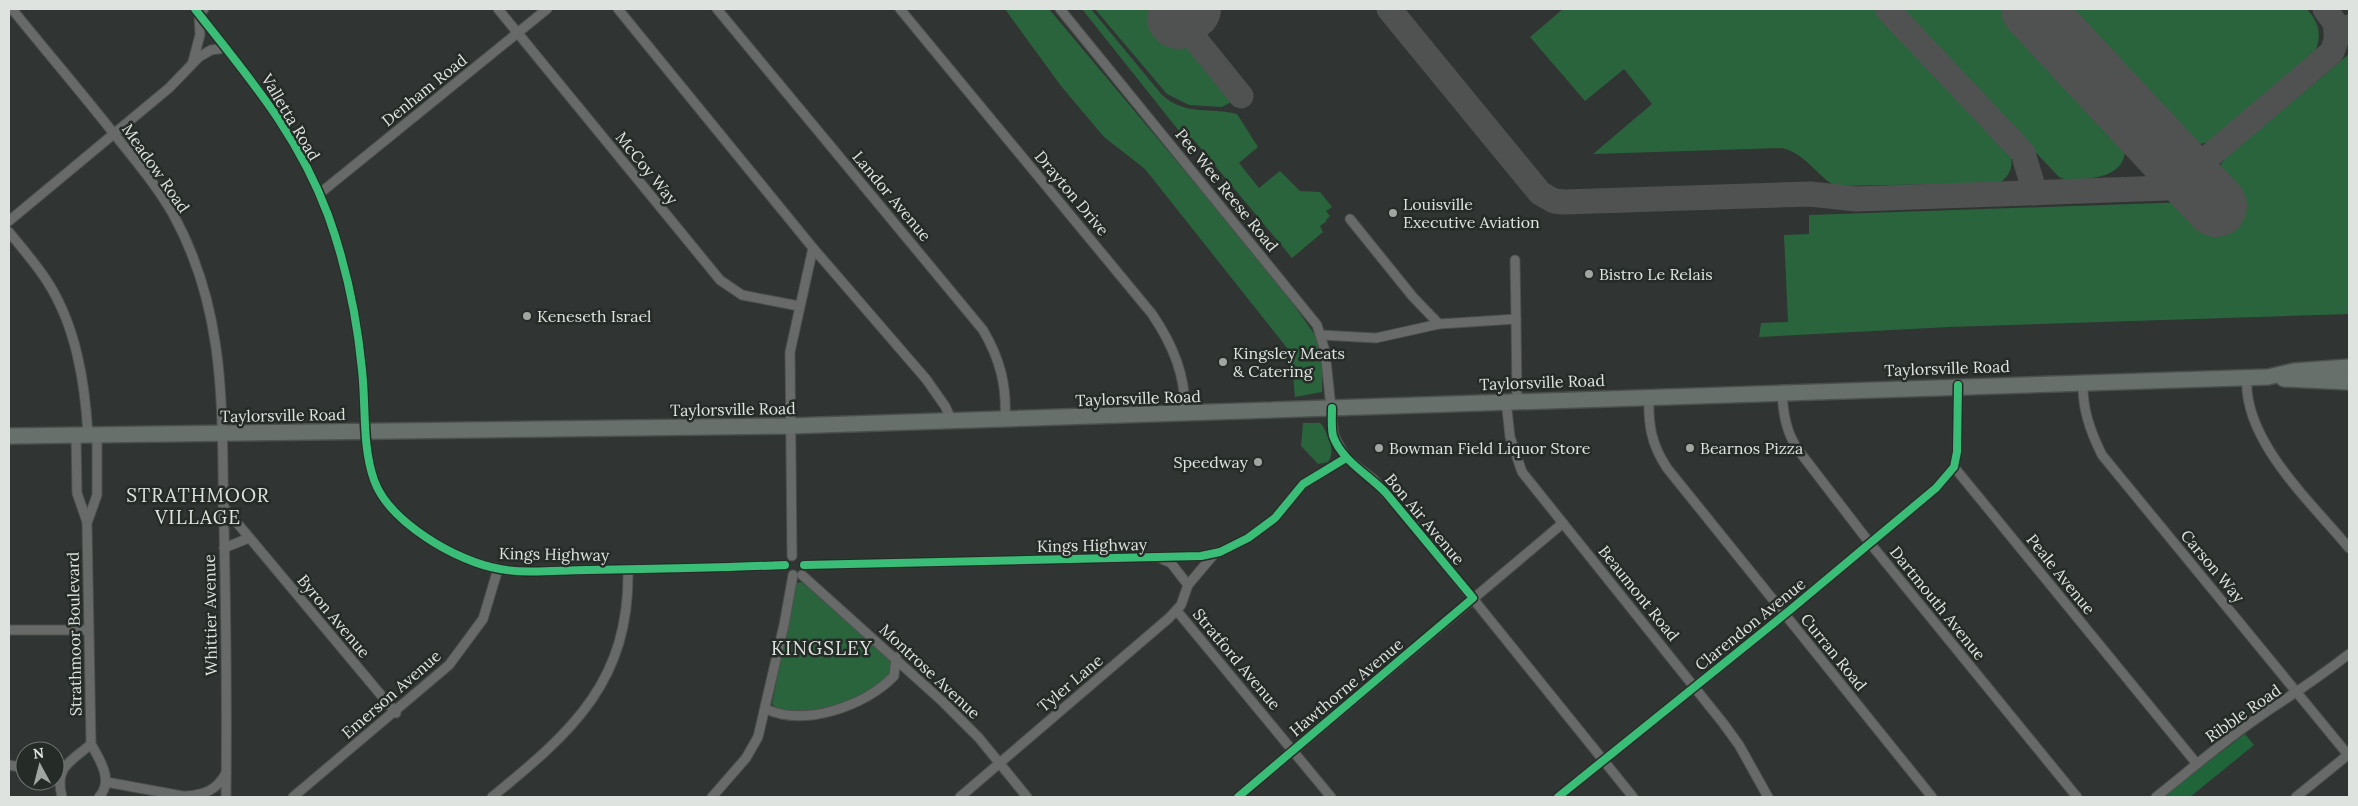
<svg xmlns="http://www.w3.org/2000/svg" width="2358" height="806" viewBox="0 0 2358 806" font-family="Lora,serif">
<style>
.green{fill:#2a643d}
.forest{fill:#20643a}
.lines{fill:none;stroke-linecap:round;stroke-linejoin:round}
.taxiway{stroke:#505251;stroke-width:25}
.runway{stroke:#505251;stroke-width:62}
.minor-casing{stroke:#4c504d;stroke-width:11}
.primary-casing{stroke:#4c504d;stroke-width:18}
.minor{stroke:#676a68;stroke-width:9}
.primary{stroke:#68706b;stroke-width:15}
.cycleway-casing{stroke:#252b27;stroke-width:11}
.cycleway{stroke:#3abd76;stroke-width:8}
.poi-dot{fill:#a2a6a3;stroke:#252b27;stroke-width:2}
.labels{text-anchor:middle;stroke-width:5;stroke-linejoin:round;paint-order:stroke}
.street-label{font-size:16px;fill:#dfe3e0;stroke:#252b27}
.poi-label{font-size:16px;fill:#dfe3e0;stroke:#252b27;text-anchor:start}
.quarter-label{font-size:19px;letter-spacing:1px;fill:#dfe3e0;stroke:#252b27}
</style>
<rect width="100%" height="100%" fill="#303432"/>
<g class="green">
<path d="M1005,9H1049L1277,281L1322,345V392L1295,397L1291,353L1145,169L1104,137L1061,86Z"/>
<path d="M1082,9H1091L1162,95C1185,116 1210,107 1237,114L1258,147L1239,163L1259,188L1280,171L1300,191L1320,192L1332,207L1326,211L1330,216L1326,220L1327,221L1320,226L1323,232L1292,258L1192,138L1187,141Z"/>
<path d="M1095,9H1150C1155,31 1169,42 1190,46L1229,96L1231,102L1222,107L1189,105L1167,94Z"/>
<path d="M1563,9H1878L2002,140C2013,156 2017,169 2000,183L1835,186C1815,174 1806,154 1782,148L1593,154L1652,104L1624,69L1585,101L1530,37Z"/>
<path d="M1903,9H2006L2121,131C2133,164 2116,176 2085,179C2075,180 2068,182 2059,177L1935,46Z"/>
<path d="M2052,9H2307C2321,25 2322,37 2313,57L2208,142C2193,147 2185,144 2172,136Z"/>
<path d="M2349,54V314L1949,327L1759,337L1761,323L1788,322L1784,235L1809,234V215L2190,202L2206,215L2228,194C2216,177 2213,174 2226,157Z"/>
<path d="M1303,423H1320L1322,425C1328,435 1336,452 1328,462L1318,464L1301,446Z"/>
<path d="M802,582L890,658C891,664 892,671 888,677C871,698 793,726 772,704L795,588L797,583Z"/>
</g>
<path class="forest" d="M2245,734L2254,745L2190,797H2161Z"/>
<g class="lines">
<g class="taxiway">
<path d="M1389,9L1540,193L1554,201L1564,202L1810,194L1856,199L2166,188L2172,187L2187,175L2332,52L2336,41V29"/>
<path d="M1887,9L2023,153L2035,193"/>
<path d="M2325,9L2335,23L2336,29L2349,27"/>
<path d="M1178,18L1241,96"/>
</g>
<g class="runway">
<path d="M2032,9L2216,206"/>
<path d="M1178,18L1190,9"/>
</g>
<g class="minor-casing">
<g id="minor">
<path d="M12,9C46,51 81,92 115,135C135,160 157,186 173,214C229,316 221,416 224,527C226,617 227,707 226,797"/>
<path d="M195,9C248,77 297,132 328,215C346,265 357,317 362,370C366,405 362,446 374,480C389,522 457,562 500,569C528,574 559,570 587,570C653,569 719,568 785,565"/>
<path d="M498,9L720,280L742,295L799,306"/>
<path d="M618,9L813,248L926,379L945,406L952,421"/>
<path d="M717,9L983,330C1000,359 1007,386 1005,419"/>
<path d="M900,9L1152,314C1173,345 1186,376 1185,414"/>
<path d="M1060,9L1317,325L1325,351L1334,436L1346,458L1373,479L1407,517L1633,797"/>
<path d="M193,61L200,35L199,14L204,9"/>
<path d="M319,194L547,9"/>
<path d="M1350,219L1413,297L1439,324"/>
<path d="M9,221L169,88L199,57L211,50L225,48"/>
<path d="M9,232C22,248 36,264 47,281C76,326 85,382 88,435"/>
<path d="M1516,319L1517,400"/>
<path d="M1321,335L1376,338L1439,324L1516,319L1515,260"/>
<path d="M2247,377C2242,440 2312,503 2349,548"/>
<path d="M2083,381C2082,408 2090,431 2102,455L2349,756"/>
<path d="M1782,391C1783,413 1786,433 1799,451L1865,537L2077,797"/>
<path d="M1649,396C1648,424 1651,444 1667,468L1932,797"/>
<path d="M1506,400L1510,437L1522,472L1723,723L1739,745L1768,797"/>
<path d="M97,435V495L87,523L91,744C100,760 114,781 99,797"/>
<path d="M76,436L77,493L87,522"/>
<path d="M1954,467L2197,764"/>
<path d="M223,506L396,713"/>
<path d="M224,548L249,538"/>
<path d="M792,556L790,352L813,248"/>
<path d="M1162,559L1171,563L1188,585"/>
<path d="M804,565L1201,556L1220,552L1248,538L1275,518L1303,484L1346,458"/>
<path d="M802,575L943,702L979,738L1027,797"/>
<path d="M1177,611L1331,797"/>
<path d="M9,630H88"/>
<path d="M766,709C805,727 865,706 894,676L896,657"/>
<path d="M9,765L25,768"/>
<path d="M106,782L188,797"/>
<path d="M186,796C204,795 217,790 226,773"/>
<path d="M62,797C54,766 71,762 91,744"/>
<path d="M293,797L449,665L483,619L498,569"/>
<path d="M492,797C573,731 630,681 628,569"/>
<path d="M712,797L746,758L758,737L784,625L793,575"/>
<path d="M960,797L1169,618L1181,605L1188,585L1215,553"/>
<path d="M1238,797L1563,523"/>
<path d="M1558,797L1790,610L1936,488L1954,467L1957,452L1958,385"/>
<path d="M2156,797C2196,765 2237,730 2281,702C2304,687 2327,671 2349,654"/>
<path d="M2296,797L2349,754"/>
</g>
</g>
<g class="primary-casing">
<g id="primary">
<path d="M2284,379L2349,382"/>
<path d="M9,436L789,426L2268,377L2294,371L2349,367"/>
</g>
</g>
<use href="#minor" class="minor"/>
<use href="#primary" class="primary"/>
<g class="cycleway-casing">
<g id="cycleway">
<path d="M195,9C248,77 297,132 328,215C346,265 357,317 362,370C366,405 362,446 374,480C389,522 457,562 500,569C528,574 559,570 587,570C653,569 719,568 785,565"/>
<path d="M804,565L1201,556L1220,552L1248,538L1275,518L1303,484L1346,458"/>
<path d="M1238,797L1473,598L1386,493C1368,474 1342,461 1333,436C1331,428 1332,417 1332,408"/>
<path d="M1558,797L1790,610L1936,488L1954,467L1957,452L1958,385"/>
</g>
</g>
<use href="#cycleway" class="cycleway"/>
</g>
<g class="poi-dot">
<circle cx="1393" cy="213" r="5"/>
<circle cx="1589" cy="274" r="5"/>
<circle cx="527" cy="316" r="5"/>
<circle cx="1223" cy="362" r="5"/>
<circle cx="1379" cy="448" r="5"/>
<circle cx="1690" cy="448" r="5"/>
<circle cx="1258" cy="462" r="5"/>
</g>
<g class="labels">
<g class="street-label">
<text transform="translate(424 90) rotate(-39)" y="6">Denham Road</text>
<text transform="translate(291 117) rotate(59)" y="6">Valletta Road</text>
<text transform="translate(156 168) rotate(55)" y="6">Meadow Road</text>
<text transform="translate(647 168) rotate(51)" y="6">McCoy Way</text>
<text transform="translate(1227 190) rotate(51)" y="6">Pee Wee Reese Road</text>
<text transform="translate(1072 193) rotate(50)" y="6">Drayton Drive</text>
<text transform="translate(892 196) rotate(50)" y="6">Landor Avenue</text>
<text transform="translate(1947 368) rotate(-2)" y="6">Taylorsville Road</text>
<text transform="translate(1542 382) rotate(-2)" y="6">Taylorsville Road</text>
<text transform="translate(1138 398) rotate(-2)" y="6">Taylorsville Road</text>
<text transform="translate(733 409) rotate(-1)" y="6">Taylorsville Road</text>
<text transform="translate(283 415) rotate(-1)" y="6">Taylorsville Road</text>
<text transform="translate(1425 519) rotate(50)" y="6">Bon Air Avenue</text>
<text transform="translate(1092 545) rotate(-1)" y="6">Kings Highway</text>
<text transform="translate(554 554) rotate(1)" y="6">Kings Highway</text>
<text transform="translate(2213 566) rotate(50)" y="6">Carson Way</text>
<text transform="translate(2061 574) rotate(51)" y="6">Peale Avenue</text>
<text transform="translate(1639 593) rotate(51)" y="6">Beaumont Road</text>
<text transform="translate(1938 603) rotate(51)" y="6">Dartmouth Avenue</text>
<text transform="translate(210 615) rotate(-91)" y="6">Whittier Avenue</text>
<text transform="translate(334 616) rotate(50)" y="6">Byron Avenue</text>
<text transform="translate(1750 624) rotate(-39)" y="6">Clarendon Avenue</text>
<text transform="translate(74 634) rotate(-91)" y="6">Strathmoor Boulevard</text>
<text transform="translate(1834 652) rotate(51)" y="6">Curran Road</text>
<text transform="translate(1237 659) rotate(50)" y="6">Stratford Avenue</text>
<text transform="translate(930 671) rotate(43)" y="6">Montrose Avenue</text>
<text transform="translate(1070 683) rotate(-40)" y="6">Tyler Lane</text>
<text transform="translate(1346 687) rotate(-40)" y="6">Hawthorne Avenue</text>
<text transform="translate(391 694) rotate(-41)" y="6">Emerson Avenue</text>
<text transform="translate(2243 713) rotate(-35)" y="6">Ribble Road</text>
</g>
<g class="poi-label">
<text x="1403" y="210">Louisville<tspan x="1403" dy="18">Executive Aviation</tspan></text>
<text x="1599" y="280">Bistro Le Relais</text>
<text x="537" y="322">Keneseth Israel</text>
<text x="1233" y="359">Kingsley Meats<tspan x="1233" dy="18">&amp; Catering</tspan></text>
<text x="1389" y="454">Bowman Field Liquor Store</text>
<text x="1700" y="454">Bearnos Pizza</text>
<text x="1248" y="468" text-anchor="end">Speedway</text>
</g>
<g class="quarter-label">
<text x="198" y="502">STRATHMOOR<tspan x="198" dy="22">VILLAGE</tspan></text>
<text x="822" y="655">KINGSLEY</text>
</g>
</g>
<rect width="2358" height="806" fill="none" stroke="#dfe3e0" stroke-width="20"/>
<g transform="translate(40 766) rotate(353)"><circle r="24" fill="#252b27" stroke="#6f7571"/>
<path d="M0-4L9 19L0 12L-9 19Z" fill="#a2a6a3"/>
<text y="-8" font-size="14" font-weight="bold" text-anchor="middle" fill="#dfe3e0">N</text>
</g>
</svg>
